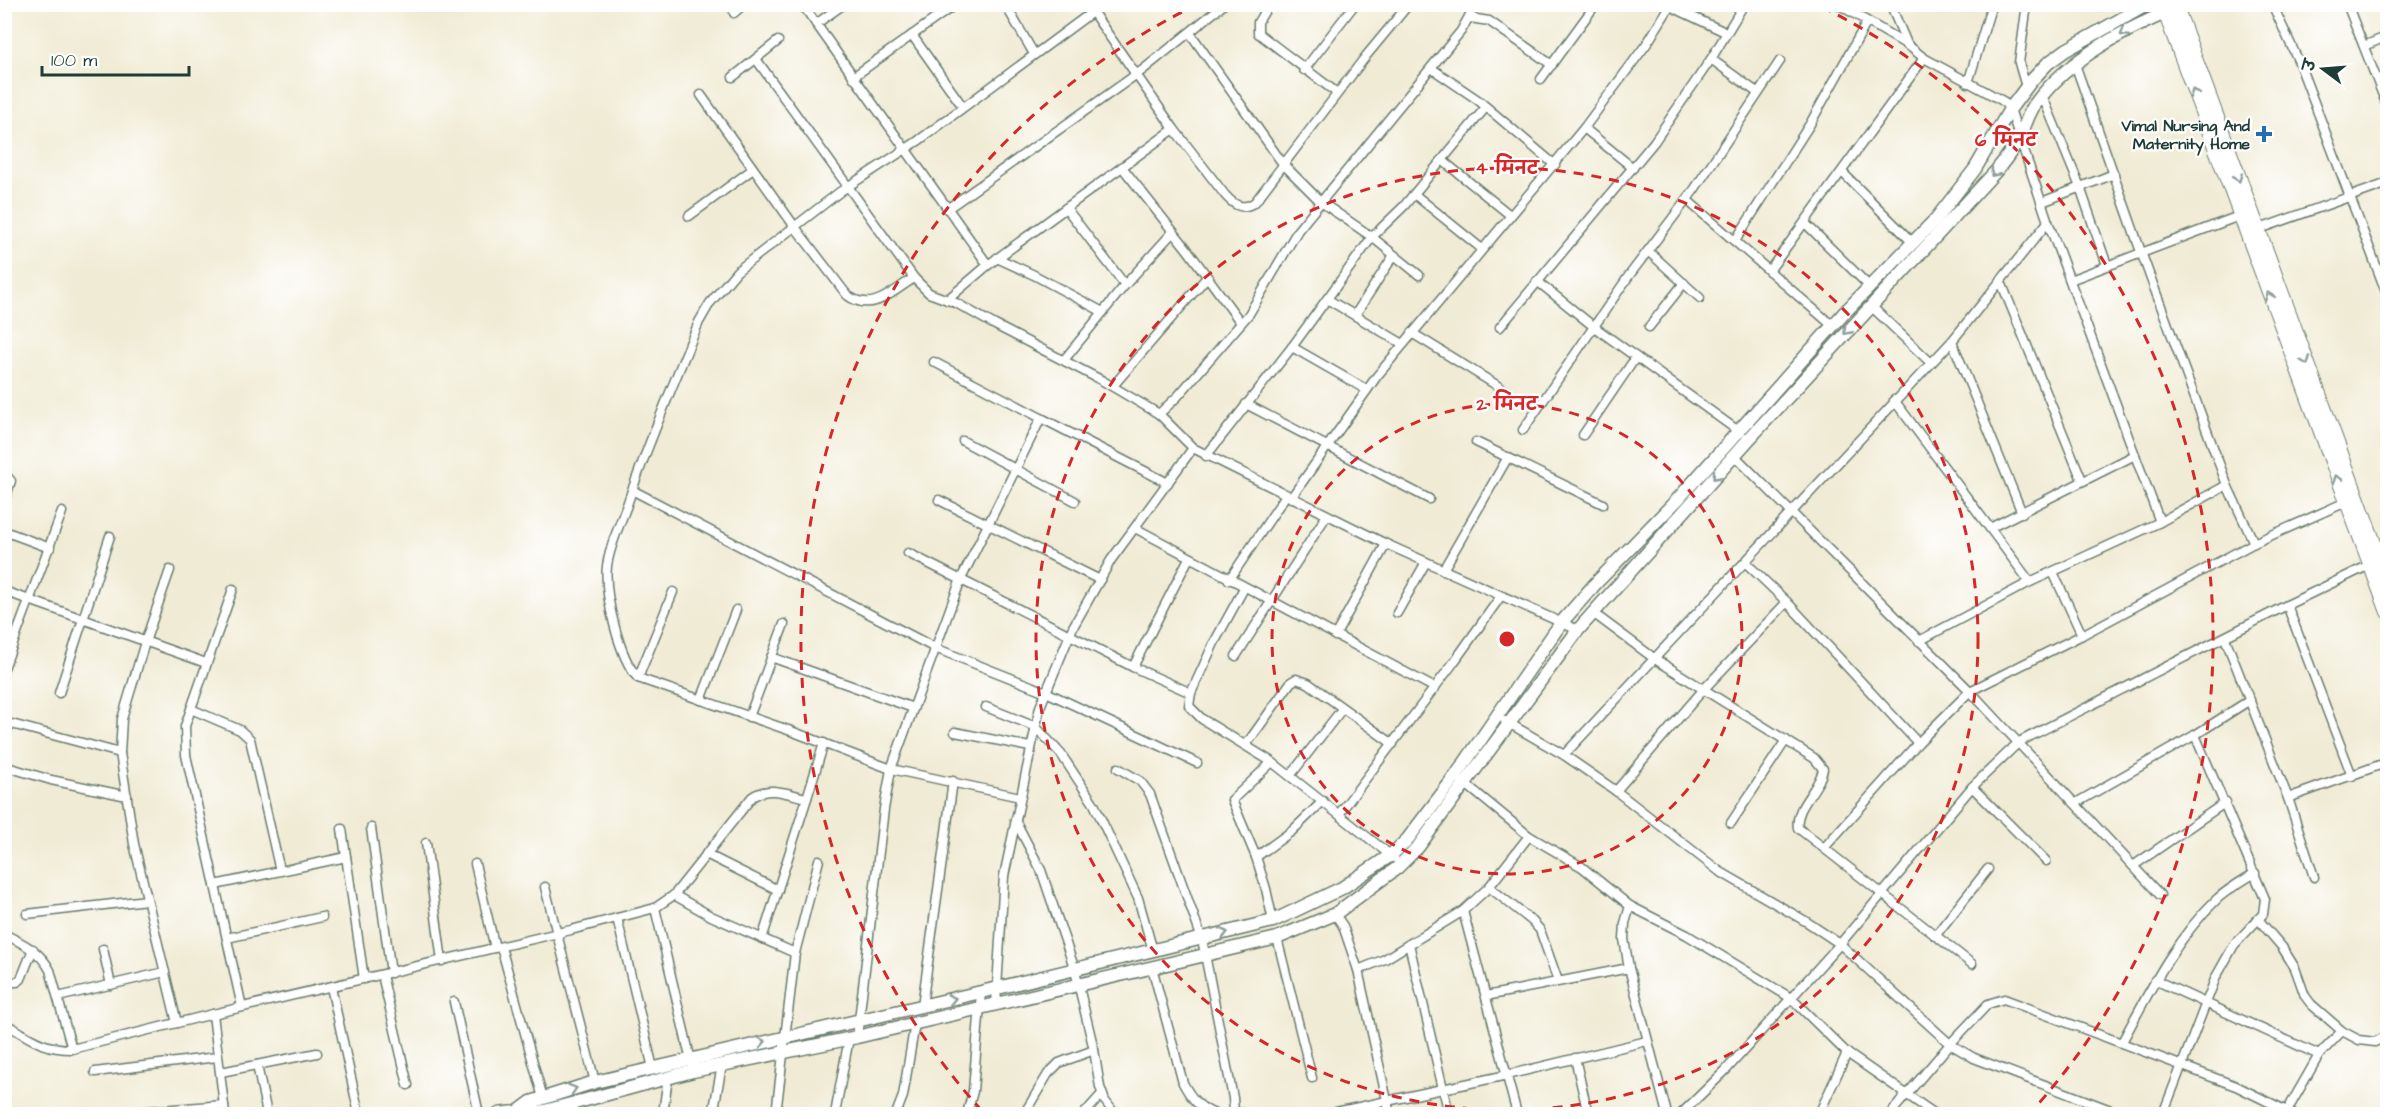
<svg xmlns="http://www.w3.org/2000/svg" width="2392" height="1119" viewBox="0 0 2392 1119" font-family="'Architects Daughter','Playpen Sans Deva',sans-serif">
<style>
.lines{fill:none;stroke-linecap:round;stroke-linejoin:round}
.street-casing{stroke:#687a6c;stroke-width:11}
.secondary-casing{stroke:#687a6c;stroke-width:15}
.primary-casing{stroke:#687a6c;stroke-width:16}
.street{stroke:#fff;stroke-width:8}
.secondary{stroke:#fff;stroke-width:12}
.primary{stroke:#fff;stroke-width:14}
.oneway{stroke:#8f9e9a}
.ring{fill:none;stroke:#d62828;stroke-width:3;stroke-dasharray:10 8}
.poi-dot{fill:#1f6fb2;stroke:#fff;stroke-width:2}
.labels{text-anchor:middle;stroke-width:4.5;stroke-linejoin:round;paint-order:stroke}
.poi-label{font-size:16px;font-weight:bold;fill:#1f3d34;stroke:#fff;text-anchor:end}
.centre{fill:#d62828;stroke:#fff;stroke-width:3}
.ring-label{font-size:18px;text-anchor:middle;font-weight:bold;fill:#d62828;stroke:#fff;stroke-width:4.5;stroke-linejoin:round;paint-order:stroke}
</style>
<rect width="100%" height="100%" fill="#fff"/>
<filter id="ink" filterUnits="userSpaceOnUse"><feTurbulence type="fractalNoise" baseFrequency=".0167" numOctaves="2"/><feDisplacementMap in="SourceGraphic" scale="12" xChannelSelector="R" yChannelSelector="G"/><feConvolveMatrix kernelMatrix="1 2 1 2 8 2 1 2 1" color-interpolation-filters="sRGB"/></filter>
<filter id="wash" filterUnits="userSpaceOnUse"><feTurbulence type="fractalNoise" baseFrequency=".008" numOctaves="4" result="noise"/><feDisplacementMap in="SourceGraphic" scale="24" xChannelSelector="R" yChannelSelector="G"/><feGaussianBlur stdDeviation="1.35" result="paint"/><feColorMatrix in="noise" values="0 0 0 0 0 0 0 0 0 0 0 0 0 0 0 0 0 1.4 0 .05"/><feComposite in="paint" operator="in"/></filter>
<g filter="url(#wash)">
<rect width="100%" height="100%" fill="#f0ebd4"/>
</g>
<g filter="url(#ink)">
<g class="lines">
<g class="street-casing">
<g id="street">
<path d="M802,4L988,265"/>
<path d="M1005,4L1034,54"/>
<path d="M1087,4L1174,129L1225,195C1234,205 1242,211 1255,202L1366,56L1409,4"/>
<path d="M1269,4L1258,22V33L1337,93"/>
<path d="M1838,4L1909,46L1924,58L2003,101L2010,109L2048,222L2160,522"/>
<path d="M1890,4L1908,46"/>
<path d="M2272,4L2298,60L2388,297"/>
<path d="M2347,4L2388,108"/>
<path d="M1670,6L1727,33"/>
<path d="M734,13L744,4"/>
<path d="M1470,18L1489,21L1552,65"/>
<path d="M816,24L844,4"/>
<path d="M1190,33L1283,164L1321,202L1372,237L1419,275"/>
<path d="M912,35L963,107"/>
<path d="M2364,46L2388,36"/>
<path d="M756,59L914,278L929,293L956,303L995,325L1103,381L1159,414"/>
<path d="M1711,59L1758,93"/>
<path d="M2075,64L2141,252L2227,485L2254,543"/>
<path d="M1431,68L1478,100L1555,165"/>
<path d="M1304,70L1355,4"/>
<path d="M733,77L778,41"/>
<path d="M853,77L956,4"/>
<path d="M1541,79L1596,4"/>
<path d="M1968,83L1992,4"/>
<path d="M2026,87L2019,63L2027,4"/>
<path d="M701,95L795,227L847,295C872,314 891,292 914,278"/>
<path d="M2042,95L2080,187L2107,265"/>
<path d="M1584,128L1633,168"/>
<path d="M1442,160L1510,215"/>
<path d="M1122,167L1187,249L1241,323"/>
<path d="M1842,172L1913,243"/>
<path d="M1414,194L1482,249"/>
<path d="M1687,200L1833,326"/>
<path d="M2042,202L2114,174"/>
<path d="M1066,208L1125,285"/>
<path d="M947,209L1144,69L1222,6"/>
<path d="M689,216L753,169"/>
<path d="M1805,223L1870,287"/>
<path d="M2254,231L2388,183"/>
<path d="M1735,241L1810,124L1867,22"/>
<path d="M1648,251L1700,298"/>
<path d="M997,258L1034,275L1103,312"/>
<path d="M1769,271L1924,58"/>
<path d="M2070,280L2239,216"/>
<path d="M1537,281L1593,326L1741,433"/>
<path d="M2001,282L2082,480"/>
<path d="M1327,299L1403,344"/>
<path d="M947,300L988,265L1174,129"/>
<path d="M1871,306L1930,362"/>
<path d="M1355,315L1394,255"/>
<path d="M1500,327L1654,142L1711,59L1743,6"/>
<path d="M1649,327L1684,283"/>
<path d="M1412,333L1506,391"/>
<path d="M1952,341L2022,513"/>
<path d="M1292,347L1367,390"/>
<path d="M1064,360L1125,285L1173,232"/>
<path d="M934,362L1041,418"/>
<path d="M1113,386L1207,277"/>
<path d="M1894,400L2030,582"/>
<path d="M1246,404L1429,499"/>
<path d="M1523,430L1628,277L1694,190L1780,61"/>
<path d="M1583,435L1636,357"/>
<path d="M963,441L1075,501"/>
<path d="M1476,442L1603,504"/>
<path d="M1193,448L1159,414L1178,396L1249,314L1298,230L1461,31L1471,13L1465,4"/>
<path d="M1734,455L1970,691L2160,895"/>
<path d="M1206,456L1292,347L1372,237L1404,206L1486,107"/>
<path d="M4,473L11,481L4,502"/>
<path d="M632,490L935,648L1046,692L1197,763"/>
<path d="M1291,498L1377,376L1584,128L1648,42L1670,6L1667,4"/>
<path d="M939,500L1100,580"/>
<path d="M1135,528L1435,688"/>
<path d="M1990,528L2135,455"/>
<path d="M4,531L50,548"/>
<path d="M908,553L1133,667L1191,693L1189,706L1202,719L1272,762L1394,858"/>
<path d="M1746,563L1787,602L1918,743"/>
<path d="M170,570L145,642L122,719L120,753L134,844L177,1023"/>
<path d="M1443,570L1508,457"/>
<path d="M2053,572L2082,635"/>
<path d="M1229,580L1286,495"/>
<path d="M233,589L185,726L186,755L242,1007"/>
<path d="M4,591L206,663"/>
<path d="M2287,605L2352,776"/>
<path d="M1397,613L1426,562"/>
<path d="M1593,613L1655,659L1814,758L1823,769C1820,789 1794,807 1798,828L1972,964"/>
<path d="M1335,636L1386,544"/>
<path d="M2225,638L2288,798L2314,877"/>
<path d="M1919,641L2030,582L2160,522L2227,485"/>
<path d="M1236,656L1327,515"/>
<path d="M771,657L913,708"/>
<path d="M1133,667L1189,558"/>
<path d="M4,668L62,512"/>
<path d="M638,678L673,592"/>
<path d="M59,693L110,536"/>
<path d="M1191,693L1214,643L1244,588"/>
<path d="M701,700L736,610"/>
<path d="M986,707L1036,727L1061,754L1094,804L1138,898L1153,951"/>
<path d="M191,709L240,730L250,739L280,871"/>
<path d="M749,717L784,624"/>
<path d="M1505,721L1564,755L1616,791L1719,871L1807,922L1840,944L1950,1044L1974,1058L2121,1114"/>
<path d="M4,722L120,753"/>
<path d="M955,732L1030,747"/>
<path d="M1246,745L1291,682L1296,679L1308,683L1393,744"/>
<path d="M1564,755L1952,341L2048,222"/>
<path d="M1272,762L1232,800L1256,857L1266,889L1273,921"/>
<path d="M4,766L51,780L127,796"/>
<path d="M1118,768L1140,781L1150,794L1202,939L1233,1098L1234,1114"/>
<path d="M1290,776L1342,709"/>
<path d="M1462,781L1529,836L1582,867L1630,906L1687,935L1791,998L1847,1053L1935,1114"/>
<path d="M1972,787L2046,861"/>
<path d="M1616,791L1703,690L1787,602"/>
<path d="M1020,797L891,769L791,731L638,678C619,658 604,594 607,566C610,545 620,524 627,505C648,443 674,382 699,322L710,303L737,271L841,191L918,141L1103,4"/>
<path d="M2288,798L2388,762"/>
<path d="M2076,803L2195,735L2250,700"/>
<path d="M1339,814L1454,662L1501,596"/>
<path d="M1015,820L1041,870L1075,970L1094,1050L1100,1087L1105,1101L1115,1114"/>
<path d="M1731,823L1786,740"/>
<path d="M371,828L391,973"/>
<path d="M342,829L364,979"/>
<path d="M426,843L442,961"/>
<path d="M1824,848L1918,743L1970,691L2082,635L2254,543L2346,502"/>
<path d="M706,854L778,890"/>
<path d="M1256,857L1292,831L1323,801"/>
<path d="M475,864L495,948"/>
<path d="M2133,866L2226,802"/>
<path d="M215,885L346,857"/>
<path d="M545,887L595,1082"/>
<path d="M1489,887L1532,921L1540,930L1558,981"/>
<path d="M674,895L711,916L795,953"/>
<path d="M1630,906L1625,923L1624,939L1629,968L1667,1114"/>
<path d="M655,908L692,1065"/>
<path d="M1463,911L1517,1114"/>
<path d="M27,914L147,900"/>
<path d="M1335,914L1343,926L1358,970L1390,1114"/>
<path d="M617,918L653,1068"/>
<path d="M2258,919L2282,947L2295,968L2305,996L2311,1004L2342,1031L2359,1040L2375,1042L2388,1035"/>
<path d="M4,934C24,944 40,951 50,970L72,1049"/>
<path d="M1935,936L1988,869"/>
<path d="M227,938L322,917"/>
<path d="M1277,938L1312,1078"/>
<path d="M762,939L807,798"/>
<path d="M1409,944L1449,1114"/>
<path d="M501,947L543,1098"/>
<path d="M103,949L111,985"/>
<path d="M1152,967L1183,1083C1191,1098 1199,1108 1215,1114"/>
<path d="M1358,970L1385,959L1463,911L1489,887L1529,836"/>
<path d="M382,975L408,1085"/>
<path d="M2155,980L2319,1055"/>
<path d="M4,982H17L21,979L33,949"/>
<path d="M331,987L359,1114"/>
<path d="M1486,996L1629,968"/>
<path d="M58,997L165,972"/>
<path d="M454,1002L479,1114"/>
<path d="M996,1004L1004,876L1040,707L1073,627L1111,560L1193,448L1386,544L1578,630"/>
<path d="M922,1006L953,781"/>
<path d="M213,1014L225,1114"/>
<path d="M4,1023C31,1038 41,1049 72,1049L213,1014L571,930L655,908L674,895L752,797C769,785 788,794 807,798L824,743"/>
<path d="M857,1037L884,809L891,769L961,579L1041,418L1168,483"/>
<path d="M2122,1042C2149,992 2175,939 2217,899C2228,889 2242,881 2255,873"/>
<path d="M1575,1058L1588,1114"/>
<path d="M257,1065L267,1114"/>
<path d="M95,1072L217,1057"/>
<path d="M221,1072L317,1053"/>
<path d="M2287,1111L2319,1055L2342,1031"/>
<path d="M1235,1112L1249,1114"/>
<path d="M110,1114L224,1105"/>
<path d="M663,1114L668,1077"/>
<path d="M713,1114L722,1065"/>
<path d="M776,1114L795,953L819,860"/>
<path d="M835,1114L849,1038"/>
<path d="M896,1114L903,1096L915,1023"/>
<path d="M967,1114L973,1091L981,992"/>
<path d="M1024,1114L1048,1074L1059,1063L1094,1050"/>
<path d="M1084,1114L1102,1094"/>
<path d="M1327,1114L1507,1075L1647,1041"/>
<path d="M1681,1114L1726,1070L1840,944L1972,787L2019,742L2287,605L2388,556"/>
<path d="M1819,1114L1847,1053"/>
<path d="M1890,1114L1950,1044L1988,1004L2004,999L2236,1086L2293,1114"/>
<path d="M2163,1114L2216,977L2234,945L2263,914L2265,899L2195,735"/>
</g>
</g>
<g class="secondary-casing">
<g id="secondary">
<path d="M519,1111L531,1102L595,1082L981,992L1273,921L1342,888L1391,855L1407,840L1457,774L1561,623L1596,583L1678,499L1845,312L1936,219L1975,169L2010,109L2031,81L2048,63L2066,50L2148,4"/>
<path d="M499,1114C515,1111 530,1113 545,1111L693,1071L857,1037L1277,938L1335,914L1397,868L1418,847L1578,630L1749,439L1996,171C2005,160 2014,149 2020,136C2026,125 2028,113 2036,103C2068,59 2123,31 2172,10"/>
</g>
</g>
<g class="primary-casing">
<g id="primary">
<path d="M2162,4L2388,612"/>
<path d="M2175,4L2388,581"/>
</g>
</g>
<use href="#street" class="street"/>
<use href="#secondary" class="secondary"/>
<use href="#primary" class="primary"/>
</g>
<defs><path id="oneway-chevron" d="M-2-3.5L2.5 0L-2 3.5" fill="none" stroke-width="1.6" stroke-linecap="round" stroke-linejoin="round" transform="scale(1.5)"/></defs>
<g class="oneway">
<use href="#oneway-chevron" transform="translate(2124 33) rotate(148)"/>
<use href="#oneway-chevron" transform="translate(2194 93) rotate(-110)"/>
<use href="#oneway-chevron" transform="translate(1994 173) rotate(131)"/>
<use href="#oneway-chevron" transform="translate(2238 178) rotate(70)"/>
<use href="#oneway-chevron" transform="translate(2269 296) rotate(-111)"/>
<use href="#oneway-chevron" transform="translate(1847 331) rotate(132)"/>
<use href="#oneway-chevron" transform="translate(2306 361) rotate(69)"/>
<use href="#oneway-chevron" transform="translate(1716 476) rotate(132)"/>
<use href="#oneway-chevron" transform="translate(2337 479) rotate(-111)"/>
<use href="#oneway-chevron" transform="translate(1224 933) rotate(-14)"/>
<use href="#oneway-chevron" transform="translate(952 999) rotate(-13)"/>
<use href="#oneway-chevron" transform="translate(762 1042) rotate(-12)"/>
<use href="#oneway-chevron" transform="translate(573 1089) rotate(-18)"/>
</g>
</g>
<g class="ring">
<circle cx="1507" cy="639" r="235"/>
<circle cx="1507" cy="639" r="471"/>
<path d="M982 1111A706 706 0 0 1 1192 7M1822 7A706 706 0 0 1 2032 1111"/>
</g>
<path class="poi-dot" d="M2261 125h6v6h6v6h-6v6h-6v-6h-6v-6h6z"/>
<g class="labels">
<g class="poi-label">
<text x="2250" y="131">Vimal Nursing And<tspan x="2250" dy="18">Maternity Home</tspan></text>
</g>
</g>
<circle cx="1507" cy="639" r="9" class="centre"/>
<g class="ring-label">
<text x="2006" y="146">6 मिनट</text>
<text x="1507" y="174">4 मिनट</text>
<text x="1507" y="410">2 मिनट</text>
</g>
<rect width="2392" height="1119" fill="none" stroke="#fff" stroke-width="24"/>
<g transform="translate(2323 69) rotate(286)" stroke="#ffffff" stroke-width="4.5" paint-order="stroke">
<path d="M0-4.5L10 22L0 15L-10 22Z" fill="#1f3d34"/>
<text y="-9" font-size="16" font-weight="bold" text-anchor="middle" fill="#1f3d34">उ</text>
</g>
<path d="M42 66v9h147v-9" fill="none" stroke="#1f3d34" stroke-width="3"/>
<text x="51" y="66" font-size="18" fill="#1f3d34" stroke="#ffffff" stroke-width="4.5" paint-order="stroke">100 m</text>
</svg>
